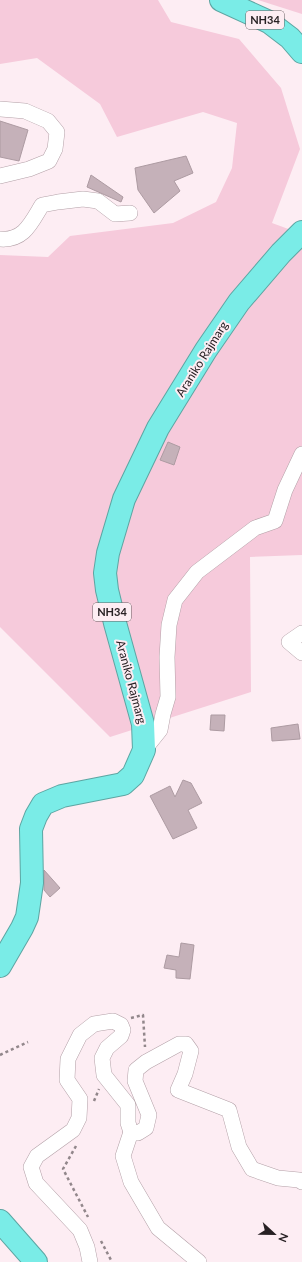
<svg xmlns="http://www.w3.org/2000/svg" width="302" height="1262" viewBox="0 0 302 1262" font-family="Lato,sans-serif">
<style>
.green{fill:#f6cadb}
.building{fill:#c5b1b9;stroke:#ad9ba2}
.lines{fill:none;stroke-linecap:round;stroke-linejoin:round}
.minor-casing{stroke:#b3a0a7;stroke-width:16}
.highway-casing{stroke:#5da5a2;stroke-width:24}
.path{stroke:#92878b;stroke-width:2.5;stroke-dasharray:3 3;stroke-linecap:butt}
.minor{stroke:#fff;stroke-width:15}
.highway{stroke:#7aece7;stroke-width:22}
.labels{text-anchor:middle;stroke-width:4;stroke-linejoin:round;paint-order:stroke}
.shield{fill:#fdedf3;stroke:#675e61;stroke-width:1}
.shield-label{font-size:11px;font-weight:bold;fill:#272023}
.street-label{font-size:12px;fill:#272023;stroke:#fdedf3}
</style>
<rect width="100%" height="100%" fill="#fdedf3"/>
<g class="green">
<path d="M0,0H158L171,22L239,39L281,88L300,149L272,223L302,234V555L250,557L251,692L110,737L0,627V255L48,257L70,236L173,223L216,202L232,168L237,123L203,112L117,137L100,104L37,58L0,64Z"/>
<path d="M258,0H302V14Z"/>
</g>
<g class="building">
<path d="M0,121L28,130L19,161L0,157Z"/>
<path d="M186,156L193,173L174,181L180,191L154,213L138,190L135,168Z"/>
<path d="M91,175L123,197L121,202L87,187Z"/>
<path d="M168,442L180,447L174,465L160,460Z"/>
<path d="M211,715H225L224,731L210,730Z"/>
<path d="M298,724L300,739L272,741L271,728Z"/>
<path d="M183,780L191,783L202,803L188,810L197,828L173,839L150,796L170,786L175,797Z"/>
<path d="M44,870L60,888L50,897L44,890Z"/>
<path d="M181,943L194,945L190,979L176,978V970L164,968L167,955L179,957Z"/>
</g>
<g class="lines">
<g class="minor-casing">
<g id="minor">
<path d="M0,109L25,111L48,121L57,132L55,149L49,161L29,169L0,176"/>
<path d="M0,239C24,241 31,223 42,205L58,202L83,199L98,201L115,214L130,213"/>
<path d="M302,633L289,642L302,653"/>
<path d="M144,750L160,730L163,714L168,697L167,657L169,625L175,600L197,572L255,528L275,521L285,490L302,454"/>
<path d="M131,1132L123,1156L131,1182L158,1228L199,1262"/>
<path d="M90,1262L87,1247L80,1230L36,1183L31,1167L37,1156L73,1130L79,1118L80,1099L67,1080L68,1059L80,1035L94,1024L113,1021L121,1025L123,1030L121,1036L107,1048L102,1058L104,1075L128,1105V1123L131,1132L138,1133L146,1128L149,1115L135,1081L136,1070L146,1062L179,1044H186L191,1051L185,1074L178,1090L229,1110L239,1147L252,1169L278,1178L299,1180L302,1182"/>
</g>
</g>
<g class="highway-casing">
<g id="highway">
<path d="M221,0L269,22L290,38L302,52"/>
<path d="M0,966L22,928L27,917L32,883L31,829L36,816L43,804L62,796L123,784L133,775L144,750L143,724L115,623L107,590L105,573L108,553L124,499L158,428L206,350L239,302L281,253L302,232"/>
<path d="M0,1221L36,1262"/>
</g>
</g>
<g class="path">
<path d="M131,1018L143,1015L145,1047"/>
<path d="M0,1055L28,1042"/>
<path d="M94,1101L99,1089"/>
<path d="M76,1146L63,1169L88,1217"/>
<path d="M101,1241L112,1262"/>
</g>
<use href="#minor" class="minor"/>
<use href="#highway" class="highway"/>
</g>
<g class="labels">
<g class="shield">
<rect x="246" y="11" width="38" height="18" rx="3"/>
<rect x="93" y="603" width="38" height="18" rx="3"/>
</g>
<g class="shield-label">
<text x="265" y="24">NH34</text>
<text x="112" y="616">NH34</text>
</g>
<g class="street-label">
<text transform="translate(202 359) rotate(-58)" y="4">Araniko Rajmarg</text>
<text transform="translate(131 682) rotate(75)" y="4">Araniko Rajmarg</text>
</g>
</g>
<g transform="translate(274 1234) rotate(112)" stroke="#fdedf3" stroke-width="3" paint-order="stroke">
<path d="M0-3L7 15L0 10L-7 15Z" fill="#272023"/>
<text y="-6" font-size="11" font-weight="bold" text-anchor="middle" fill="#272023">N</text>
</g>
</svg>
